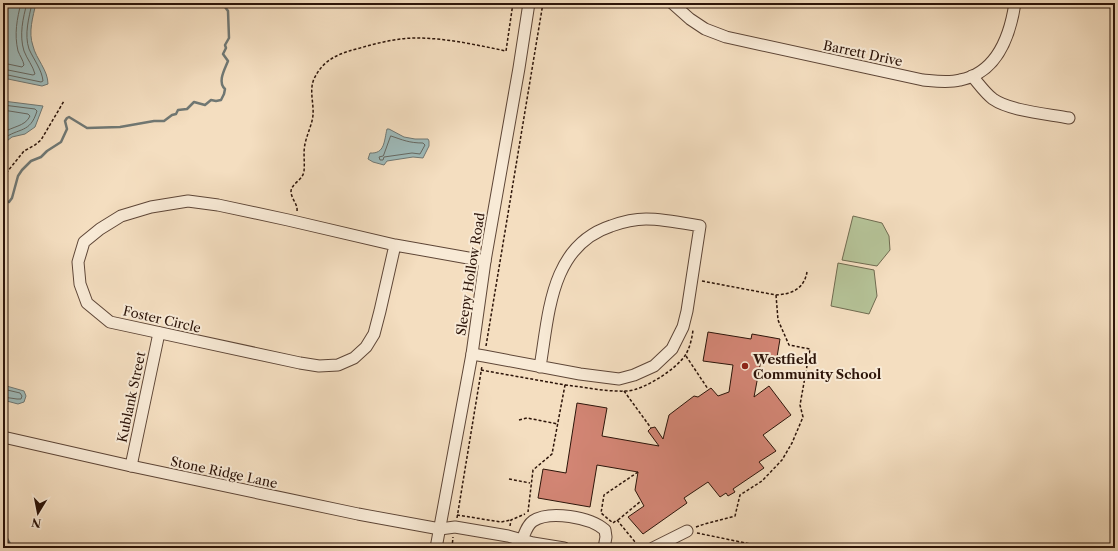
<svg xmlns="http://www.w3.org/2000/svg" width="1118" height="551" viewBox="0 0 1118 551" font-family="'Libre Caslon Text',serif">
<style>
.green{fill:#b5c297;stroke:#706b50}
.water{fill:#9ebbbb;stroke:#707874}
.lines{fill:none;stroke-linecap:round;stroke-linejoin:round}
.shore{stroke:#656862;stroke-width:1}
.stream{stroke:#707874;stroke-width:2.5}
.building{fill:#d28574;stroke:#2c1409}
.minor-casing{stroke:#5e4637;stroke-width:13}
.path{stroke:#2c1409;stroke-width:1.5;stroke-dasharray:3 2;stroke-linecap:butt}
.minor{stroke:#f8ead6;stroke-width:11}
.poi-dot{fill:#8f2418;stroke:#f8ead6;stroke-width:1.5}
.labels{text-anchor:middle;stroke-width:4;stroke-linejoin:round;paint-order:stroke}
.street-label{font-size:13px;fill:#2c1409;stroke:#f8ead6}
.poi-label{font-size:13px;font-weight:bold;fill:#2c1409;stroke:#f8ead6;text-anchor:start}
</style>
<rect width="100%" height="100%" fill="#f4dec0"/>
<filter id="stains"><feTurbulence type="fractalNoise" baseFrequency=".005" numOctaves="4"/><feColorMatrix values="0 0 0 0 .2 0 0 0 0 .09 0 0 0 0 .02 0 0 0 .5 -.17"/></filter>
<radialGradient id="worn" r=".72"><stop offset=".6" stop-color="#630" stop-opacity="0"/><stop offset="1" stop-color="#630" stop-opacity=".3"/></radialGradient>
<g class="green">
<path d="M853,216L882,223L889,236L890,250L877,266L842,260Z"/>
<path d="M838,263L874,270L877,296L869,314L831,306Z"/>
</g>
<g class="water">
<path d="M3,3H36C33,17 28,32 33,46C36,59 48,70 48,84L42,86L3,78Z"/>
<path d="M3,101L43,106L35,127L25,134L12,137L3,144Z"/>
<path d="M387,129H389L404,137L415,139H428L429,141V146L423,158L413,157L387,161L384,165L373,162L368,159L370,153C385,154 384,141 387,129Z"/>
<path d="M3,385L24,391L26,396L24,402L18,404L3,400Z"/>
</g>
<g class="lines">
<g class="shore">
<path d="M3,63L22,67L24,65C23,60 20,56 18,51C14,34 17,19 21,3"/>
<path d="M3,69L33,75L35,74C33,66 27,59 24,51C19,35 23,18 27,3"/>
<path d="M3,74L41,82L43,81C42,70 34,60 29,49C24,34 29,18 32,3"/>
<path d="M3,105L35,109L37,111C30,134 19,127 3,139"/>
<path d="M3,110L28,114L30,116C25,127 12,126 3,133"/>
<path d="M391,136C403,140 409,143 423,143L425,145L420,154L412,153L384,157L383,160H380L379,157L383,156Z"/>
<path d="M3,389L20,393L22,396L21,399H17L3,397"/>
</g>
<g class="stream">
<path d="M3,201L9,202L12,198L18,176L22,170L31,161L41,157L47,151L61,142L67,129L65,121L67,118L69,117L87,128L120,127L154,121H164L172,115L176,114L178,110L187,109L194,102L205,105L211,100L216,101L221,100L224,94L225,89C217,82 225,69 228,61L223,54L226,48L225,45L229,38L228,11L225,7L223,3"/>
<path d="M3,531L12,548"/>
<path d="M3,544L9,542"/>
</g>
</g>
<path class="building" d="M708,332L751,339L752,334L780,339L776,363L761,360L754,397L769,386L791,415L763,435L776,451L759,462L764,468L733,489L735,492L728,496L726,493L720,497L708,482L684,498L687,503L643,534L628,517L644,506L635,490L638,472L597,465L590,507L538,498L543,469L566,473L577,403L607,408L602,436L659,446L648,431L651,428L655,427L663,439L669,415L694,396L698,397L711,388L718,396L729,392L733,365L703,361Z"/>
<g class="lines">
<g class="minor-casing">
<g id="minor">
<path d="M672,3L690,19L705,29L726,37L923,80C935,81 948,83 960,80C997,73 1010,36 1015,3"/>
<path d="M972,76C979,84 985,93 993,99C1010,111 1048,114 1069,118"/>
<path d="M395,245L380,311L374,334L366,347L354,358L338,365L319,366L300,363L110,322L87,303L80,284L78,262L84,242L100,229L121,216L151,207L188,201L218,205L288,220L395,245L485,261"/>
<path d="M472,354L484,356L580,374L619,379L634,375L654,366L672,349L683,327L687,311L700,226C683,223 664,219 646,219C634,219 622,222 611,226C550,246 549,314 540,367"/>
<path d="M3,437L131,466L358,514L440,529L455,527L508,536L533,543L564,548"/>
<path d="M131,466L159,333"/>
<path d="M522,540C525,533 527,525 533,521C550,510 590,517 605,530L606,537L604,548"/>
<path d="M436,548L472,354L485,261L519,68L529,3"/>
<path d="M653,548L687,531"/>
</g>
</g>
<g class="path">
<path d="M3,177L24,151L35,145L41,140L64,101"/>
<path d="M297,211C298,204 291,199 291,191C292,183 303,180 304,171C305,162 303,153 305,144C307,134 312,125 313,115C314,104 309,90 314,79C323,59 340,53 360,48C378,43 397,38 416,38C446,38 477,45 506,51L513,3"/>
<path d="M702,281L776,295C792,294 804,289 807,272"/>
<path d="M486,346L543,3"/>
<path d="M686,356L708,389"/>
<path d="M481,370L565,385L552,454L533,470L528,512"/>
<path d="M565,385C585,387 606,392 627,391C644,390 677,369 686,354C690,347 692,338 693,330"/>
<path d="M624,391L651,428"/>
<path d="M519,420L527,418L558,424"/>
<path d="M638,472L604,495L601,513L613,523L617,520L640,548"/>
<path d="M509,479L530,483"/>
<path d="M457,515L501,522L511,520"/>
<path d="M457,518L482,366"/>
<path d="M618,520L641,501"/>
<path d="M510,526L511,520L525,514"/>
<path d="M696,527C709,522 722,520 735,516L740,495L762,481L782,460L792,443L803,417L800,405L810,349L789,345L778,320L776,295"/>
<path d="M697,533L770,548"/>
<path d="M452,548L453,537"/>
</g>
<use href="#minor" class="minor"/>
</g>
<circle class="poi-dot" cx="745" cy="366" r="4"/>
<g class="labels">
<g class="street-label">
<text transform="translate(863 53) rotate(12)" y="5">Barrett Drive</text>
<text transform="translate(470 274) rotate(-81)" y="5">Sleepy Hollow Road</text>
<text transform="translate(162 319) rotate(13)" y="5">Foster Circle</text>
<text transform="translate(131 397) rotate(-78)" y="5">Kublank Street</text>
<text transform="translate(224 472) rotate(12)" y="5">Stone Ridge Lane</text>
</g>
<g class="poi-label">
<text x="753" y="364">Westfield<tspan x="753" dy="15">Community School</tspan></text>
</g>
</g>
<rect width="1118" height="551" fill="none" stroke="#f4dec0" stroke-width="16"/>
<rect x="4" y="4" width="1110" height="543" fill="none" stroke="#2c1409" stroke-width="2"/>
<rect x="8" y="8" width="1102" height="535" fill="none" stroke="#2c1409"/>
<g transform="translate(38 513) rotate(190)" stroke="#f8ead6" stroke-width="3" paint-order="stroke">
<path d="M0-3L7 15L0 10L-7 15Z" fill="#2c1409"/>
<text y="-6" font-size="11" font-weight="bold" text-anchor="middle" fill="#2c1409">N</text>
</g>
<rect width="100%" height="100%" filter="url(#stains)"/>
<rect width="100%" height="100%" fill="url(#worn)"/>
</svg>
